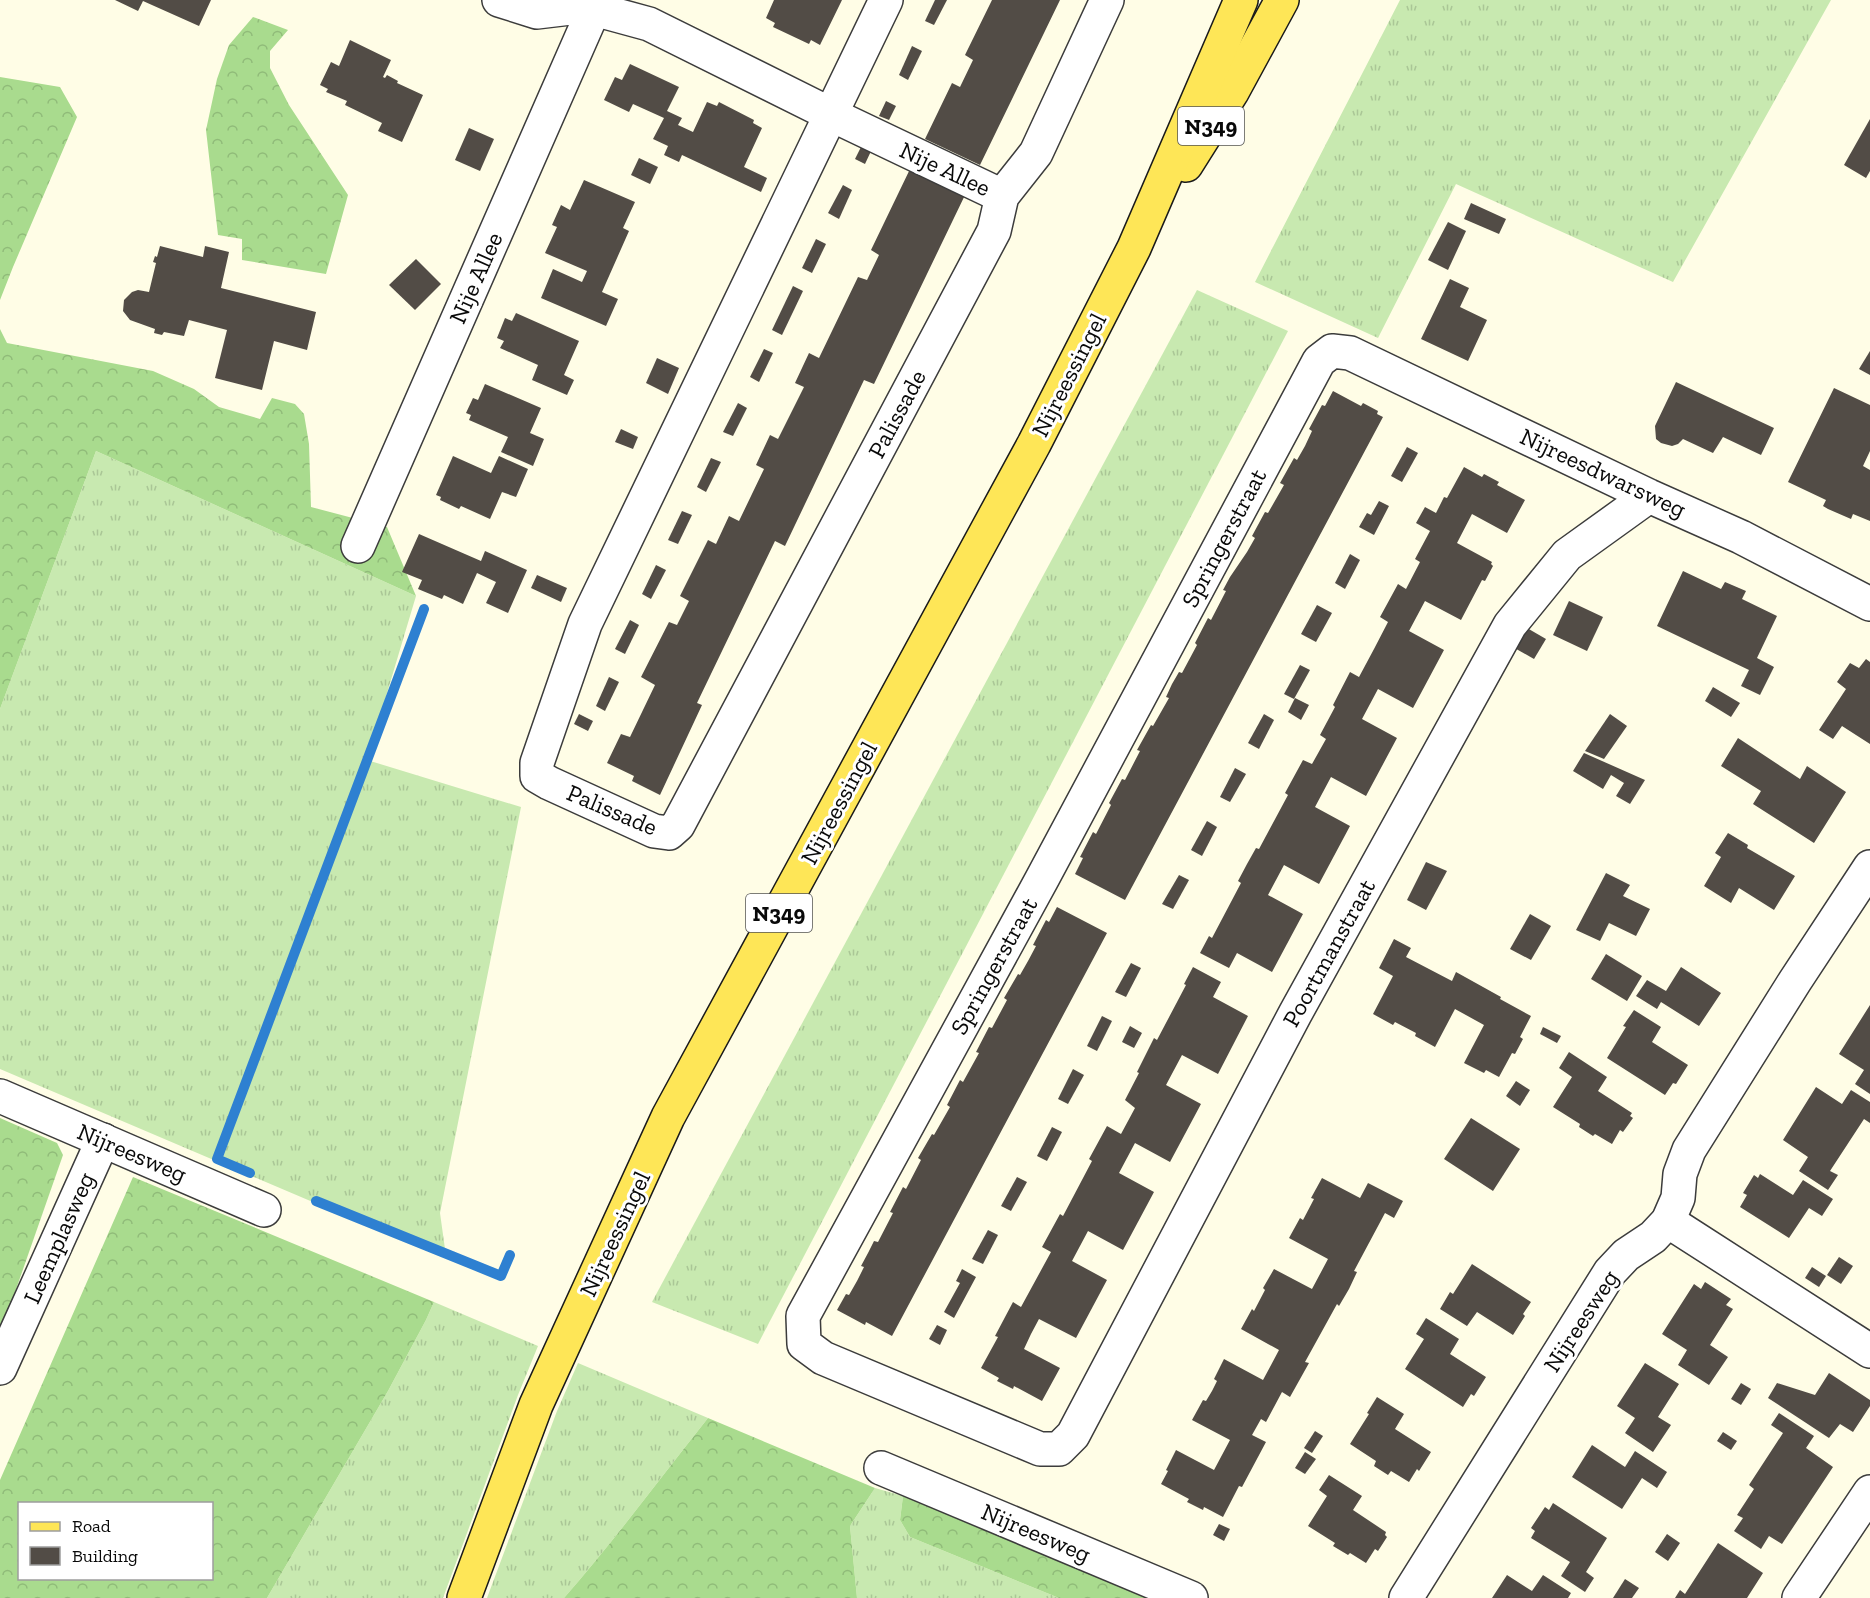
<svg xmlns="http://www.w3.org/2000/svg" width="1870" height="1598" viewBox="0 0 1870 1598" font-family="'Zilla Slab',serif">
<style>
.grass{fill:url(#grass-tufts)}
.forest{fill:url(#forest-crowns);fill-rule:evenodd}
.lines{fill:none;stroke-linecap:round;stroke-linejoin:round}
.stream{stroke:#2e80d1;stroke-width:10}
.building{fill:#524c46}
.minor-casing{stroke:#3c3c3c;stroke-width:36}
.major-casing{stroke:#1a1a1a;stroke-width:36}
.minor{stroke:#fff;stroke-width:33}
.major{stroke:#fee657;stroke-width:33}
.labels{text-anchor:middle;stroke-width:6;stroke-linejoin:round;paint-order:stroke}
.shield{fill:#fff;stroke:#535353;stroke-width:1.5}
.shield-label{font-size:22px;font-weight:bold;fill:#090909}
.street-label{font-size:24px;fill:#090909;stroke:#fff}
</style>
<defs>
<pattern id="grass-tufts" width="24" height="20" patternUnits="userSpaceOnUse" patternTransform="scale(1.5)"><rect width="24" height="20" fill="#c8e9b0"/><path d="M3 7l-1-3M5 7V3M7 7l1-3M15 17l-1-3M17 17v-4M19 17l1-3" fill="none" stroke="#aac696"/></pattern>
<pattern id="forest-crowns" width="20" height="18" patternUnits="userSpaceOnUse" patternTransform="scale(1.5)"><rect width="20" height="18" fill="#a9db8e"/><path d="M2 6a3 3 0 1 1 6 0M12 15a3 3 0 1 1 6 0" fill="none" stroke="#90bb79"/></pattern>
</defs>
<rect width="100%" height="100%" fill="#fffde6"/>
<g class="grass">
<path d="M1400,0H1831L1673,282L1456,184L1378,338L1255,282Z"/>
<path d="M1197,290L1288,331L758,1344L652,1302Z"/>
<path d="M96,451L416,596L367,760L521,807L440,1213L445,1249L442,1257L0,1069V709Z"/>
<path d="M434,1302L538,1346L518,1395L443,1598H267L388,1391L426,1320Z"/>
<path d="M578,1363L708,1418C660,1478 615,1540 564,1598H487L557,1411Z"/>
<path d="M875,1488L903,1496L900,1520L910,1537L1059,1598H857L850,1526Z"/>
</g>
<g class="forest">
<path d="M253,17L288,30L270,51V68L289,105L348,195L326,274L242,260V239L218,235L206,130L217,79L229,45Z"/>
<path d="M0,77L60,87L77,117L13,267L0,300V310Z"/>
<path d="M0,329L7,343L153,371L194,389L219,407L260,419L272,398L295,404L304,414L309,444L311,507L387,527L416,596L96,451L0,709Z"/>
<path d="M0,1118L57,1143L63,1155L0,1335Z"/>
<path d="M133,1177L434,1302L426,1320L388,1391L267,1598H0V1480ZM20,1504H212V1578H20Z"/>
<path d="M708,1418L875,1488L850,1526L857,1598H564C615,1540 660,1478 708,1418Z"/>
<path d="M903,1496L1153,1598H1059L910,1537L900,1520Z"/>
</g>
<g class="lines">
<g class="stream">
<path d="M250,1173L217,1159L424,609"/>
<path d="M316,1201L501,1276L510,1255"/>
</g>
</g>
<g class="building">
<path d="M115,0H211L199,26L143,1L138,11Z"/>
<path d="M774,0H842L820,45L811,40L809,44L773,27L775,23L766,18Z"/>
<path d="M935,0H947L934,25L925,21Z"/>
<path d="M992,0H1060L980,165L925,139L952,83L960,87L973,60L965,55Z"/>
<path d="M350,40L391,60L383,77L385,78L387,75L398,81L397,83L423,95L402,142L378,131L382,123L345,105L347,101L326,92L328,89L320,85L331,62L339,66Z"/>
<path d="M912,46L922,51L908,80L899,75Z"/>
<path d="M630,64L679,87L667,111L682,118L678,125L693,132L707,102L717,106L719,102L754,120L753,123L762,128L744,167L767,178L761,192L682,155L679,162L664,155L668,146L653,139L664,118L633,104L629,112L604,100L615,77L622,80Z"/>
<path d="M886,101L896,106L889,120L879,116Z"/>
<path d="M1870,119V171L1866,178L1844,165Z"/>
<path d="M469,128L494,139L480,171L455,160Z"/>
<path d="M862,145L872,149L865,164L855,159Z"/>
<path d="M639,158L658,167L650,184L631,175Z"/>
<path d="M911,167L966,193L874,384L864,380L785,546L775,541L697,703L702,705L660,795L632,781L634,776L607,763L621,734L630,737L655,685L641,677L669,622L677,625L689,601L680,596L708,540L716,544L729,516L739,521L764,469L756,465L770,435L778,439L804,387L795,383L809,353L819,358L858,277L867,280L879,255L871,250Z"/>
<path d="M584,180L635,202L623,228L629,231L602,292L618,299L606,326L541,298L553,269L582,282L587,271L545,253L557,227L552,225L561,205L570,210Z"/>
<path d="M843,185L852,190L839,219L828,213Z"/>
<path d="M1471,203L1506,219L1499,234L1464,219Z"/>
<path d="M1448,222L1466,231L1448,270L1428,260Z"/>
<path d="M816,239L826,244L812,273L802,268Z"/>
<path d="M160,246L203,257L205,246L229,252L221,288L316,312L307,350L274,341L262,390L215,378L227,330L189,320L184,336L164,332L162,335L154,333L155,329L130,320L123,311L124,300L132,292L138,290L149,292L156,263L153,262L155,256L157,257Z"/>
<path d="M416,259L441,284L415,310L389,285Z"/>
<path d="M1450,279L1469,288L1460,307L1487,320L1468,361L1421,339Z"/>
<path d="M793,286L803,291L782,335L772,330Z"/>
<path d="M516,313L579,341L564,375L574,380L567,395L532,380L538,365L500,348L504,341L497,338L505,318L512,321Z"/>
<path d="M764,349L773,353L759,382L750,377Z"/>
<path d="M1870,351V375L1859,369Z"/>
<path d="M657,358L679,368L668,394L646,383Z"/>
<path d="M1676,382L1774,428L1761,455L1723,437L1713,453L1683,439L1678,444L1672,446L1661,443L1656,439L1655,426Z"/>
<path d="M485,384L541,408L530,433L544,439L533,466L501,452L508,437L469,420L471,415L466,413L473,398L478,400Z"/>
<path d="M1834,388L1870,405V451L1863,466L1870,470V521L1853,514L1851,519L1828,509L1823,506L1826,500L1788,482Z"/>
<path d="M1333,391L1361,406L1363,403L1378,411L1377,414L1383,417L1125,900L1075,874L1083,858L1080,857L1093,832L1096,834L1111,805L1109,803L1122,779L1125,780L1140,751L1137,750L1151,725L1153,726L1169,698L1166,697L1172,684L1179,672L1182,673L1197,645L1195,643L1208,618L1211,620L1226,591L1223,590L1230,577L1247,552L1255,538L1252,536L1265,512L1268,513L1284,485L1280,483L1294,458L1297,460L1305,446L1312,431L1309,429L1322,405L1325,406Z"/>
<path d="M738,403L747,408L733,436L723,432Z"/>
<path d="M621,429L638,437L633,449L615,442Z"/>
<path d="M1407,447L1418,453L1402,482L1391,476Z"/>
<path d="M453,456L491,473L499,456L528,469L516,497L502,492L490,519L461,506L459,509L440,500L441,497L436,495Z"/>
<path d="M711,458L721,462L706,492L697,487Z"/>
<path d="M1464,467L1482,477L1484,474L1499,482L1497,485L1525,500L1507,533L1472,514L1457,543L1492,562L1491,564L1493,566L1485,581L1482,580L1461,620L1425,601L1409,631L1444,650L1413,708L1378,689L1362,719L1397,738L1366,796L1331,777L1315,807L1350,826L1319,884L1284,865L1268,895L1303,914L1272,972L1237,953L1229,968L1200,953L1209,936L1212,938L1241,883L1238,881L1247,864L1256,848L1259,849L1288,795L1285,793L1303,760L1312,764L1326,739L1320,735L1335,707L1333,705L1350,672L1359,677L1374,649L1388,622L1380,617L1398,584L1406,589L1420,562L1415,559L1430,531L1416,523L1425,507L1436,513L1444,497L1447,498Z"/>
<path d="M1379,501L1389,506L1374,535L1359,527L1367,513L1371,515Z"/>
<path d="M682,511L692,515L678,544L668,540Z"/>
<path d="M419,534L481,561L485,551L527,570L508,613L486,603L496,582L477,573L463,604L444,595L442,599L418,589L422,580L402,572Z"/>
<path d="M1350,554L1360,560L1345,589L1335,583Z"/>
<path d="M656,565L666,570L651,599L642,594Z"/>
<path d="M1683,571L1721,589L1725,582L1746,591L1742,599L1777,616L1757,658L1774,667L1760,695L1741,686L1749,670L1657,626Z"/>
<path d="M537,575L567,588L561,602L531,588Z"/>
<path d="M1569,601L1603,617L1587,651L1553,635Z"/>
<path d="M1317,605L1332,613L1316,642L1301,634Z"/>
<path d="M630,620L639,625L625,654L615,649Z"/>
<path d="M1522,625L1546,639L1534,659L1511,646Z"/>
<path d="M1866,659L1870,662V744L1842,726L1833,739L1819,730L1846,689L1837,682L1850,663L1859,668Z"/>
<path d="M1300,665L1310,670L1294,699L1284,694Z"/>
<path d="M609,677L619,682L605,711L596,706Z"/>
<path d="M1713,687L1740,703L1731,717L1705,701Z"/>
<path d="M1295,698L1309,705L1301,720L1288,712Z"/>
<path d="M579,714L593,721L588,731L574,724Z"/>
<path d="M1264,714L1274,720L1259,749L1248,743Z"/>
<path d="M1610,714L1627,726L1604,759L1585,751Z"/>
<path d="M1738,738L1800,779L1807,766L1846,792L1814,843L1753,804L1761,791L1721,766Z"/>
<path d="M1584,753L1645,780L1630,804L1616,796L1624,783L1611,775L1603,789L1573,771Z"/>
<path d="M1235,768L1246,774L1230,802L1220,797Z"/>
<path d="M1207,821L1217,827L1202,856L1191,850Z"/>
<path d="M1728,833L1748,845L1747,848L1795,876L1774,910L1739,888L1731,903L1704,886L1721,857L1715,853Z"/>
<path d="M1426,862L1447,871L1426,910L1407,900Z"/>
<path d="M1606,873L1630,885L1623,896L1650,909L1636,936L1609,923L1600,941L1576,930Z"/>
<path d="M1179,875L1189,880L1173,909L1162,904Z"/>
<path d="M1057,907L1107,933L892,1336L866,1322L865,1325L837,1310L846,1294L849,1295L857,1281L864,1267L861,1266L868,1253L874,1241L878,1242L893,1213L890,1212L903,1187L906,1189L921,1160L918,1158L932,1134L934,1135L950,1107L947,1105L960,1080L963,1082L979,1053L976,1052L989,1027L992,1028L1007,1000L1004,998L1018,974L1020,975L1028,961L1036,946L1033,945L1046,920L1049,922Z"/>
<path d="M1530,914L1551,926L1531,960L1510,949Z"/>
<path d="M1394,939L1411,948L1406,957L1452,981L1456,972L1501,997L1500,999L1531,1016L1520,1037L1523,1039L1515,1054L1512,1053L1499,1077L1486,1070L1484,1073L1464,1063L1484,1025L1455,1009L1435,1047L1415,1036L1416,1033L1395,1022L1393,1025L1373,1014L1393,976L1379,968Z"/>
<path d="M1606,954L1642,976L1627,1001L1591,979Z"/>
<path d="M1131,963L1141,968L1126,997L1115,992Z"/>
<path d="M1193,967L1221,982L1213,997L1248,1016L1218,1074L1182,1055L1166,1085L1201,1104L1170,1162L1135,1143L1119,1173L1154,1192L1123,1250L1088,1231L1072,1261L1107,1280L1076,1338L1039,1319L1031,1334L1024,1349L1060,1368L1042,1401L1014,1386L1013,1389L997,1381L999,1378L981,1368L998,1337L995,1336L1013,1302L1021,1307L1051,1252L1042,1247L1060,1214L1063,1216L1092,1161L1089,1159L1107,1126L1121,1134L1135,1108L1125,1100L1139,1073L1137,1072L1154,1038L1157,1040L1186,985L1184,984Z"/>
<path d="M1681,967L1721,993L1699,1026L1661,1002L1657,1009L1636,996L1647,980L1666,991Z"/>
<path d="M1870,1005V1094L1855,1084L1864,1070L1839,1054Z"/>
<path d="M1634,1010L1661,1027L1652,1042L1688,1065L1676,1084L1673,1083L1665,1095L1607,1058L1626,1027L1623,1026Z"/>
<path d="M1102,1016L1112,1021L1097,1051L1087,1046Z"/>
<path d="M1130,1026L1142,1033L1134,1048L1122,1042Z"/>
<path d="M1543,1027L1561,1036L1557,1043L1540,1034Z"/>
<path d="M1569,1052L1607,1077L1598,1091L1632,1113L1630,1116L1633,1118L1623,1132L1620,1130L1612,1144L1595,1134L1593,1136L1579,1127L1580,1124L1553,1107L1572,1077L1559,1068Z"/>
<path d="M1073,1069L1084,1075L1068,1104L1058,1099Z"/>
<path d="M1516,1081L1530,1090L1520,1106L1506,1096Z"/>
<path d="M1816,1087L1842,1104L1851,1090L1870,1102V1123L1864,1119L1830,1171L1838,1175L1828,1190L1799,1171L1808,1157L1783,1140Z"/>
<path d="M1471,1118L1520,1149L1493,1191L1444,1159Z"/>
<path d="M1052,1127L1062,1132L1047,1161L1037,1156Z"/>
<path d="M1760,1174L1793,1195L1803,1180L1833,1199L1822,1216L1809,1208L1789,1238L1740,1207L1747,1195L1743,1193L1754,1175L1758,1178Z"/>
<path d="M1017,1177L1027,1182L1011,1211L1001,1206Z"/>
<path d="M1322,1178L1360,1198L1368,1183L1403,1201L1394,1218L1385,1213L1354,1271L1357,1272L1349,1289L1339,1306L1337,1304L1305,1362L1309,1363L1290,1397L1282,1392L1266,1422L1261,1419L1252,1435L1266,1442L1242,1487L1239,1486L1223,1517L1204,1507L1203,1510L1187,1502L1189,1499L1161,1484L1168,1471L1166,1470L1176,1450L1214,1470L1230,1440L1192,1420L1203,1400L1206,1401L1212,1391L1217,1381L1214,1379L1224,1359L1263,1380L1279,1350L1241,1329L1252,1309L1254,1311L1265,1290L1263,1288L1274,1269L1312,1289L1328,1259L1289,1238L1300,1218L1303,1220L1314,1199L1311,1198Z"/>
<path d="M988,1230L998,1235L983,1264L972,1259Z"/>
<path d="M1839,1257L1853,1266L1841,1284L1827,1275Z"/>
<path d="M1472,1264L1531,1302L1523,1314L1525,1316L1513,1335L1477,1312L1467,1326L1440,1309L1450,1292L1453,1294Z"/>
<path d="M1812,1267L1826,1276L1819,1287L1805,1278Z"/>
<path d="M962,1269L976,1277L954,1318L944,1312L960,1283L956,1281Z"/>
<path d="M1705,1282L1731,1299L1726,1305L1733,1309L1710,1345L1728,1357L1709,1385L1678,1365L1687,1350L1662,1334L1694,1284L1701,1289Z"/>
<path d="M1426,1318L1459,1339L1450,1354L1486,1377L1474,1396L1471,1394L1463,1407L1405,1369L1424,1339L1416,1334Z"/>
<path d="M937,1325L947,1330L940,1345L929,1339Z"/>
<path d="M1645,1363L1679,1384L1658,1417L1671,1425L1653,1452L1625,1433L1635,1418L1617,1406Z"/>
<path d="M1829,1373L1870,1400V1406L1853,1432L1840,1424L1829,1438L1768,1398L1777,1383L1815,1395Z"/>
<path d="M1741,1383L1751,1389L1741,1405L1731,1399Z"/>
<path d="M1377,1397L1404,1414L1395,1429L1431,1452L1419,1471L1417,1469L1409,1482L1391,1471L1388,1475L1374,1466L1376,1461L1350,1444L1369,1414L1367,1413Z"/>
<path d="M1779,1413L1814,1436L1806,1448L1833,1467L1782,1544L1769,1536L1761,1549L1734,1531L1743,1518L1737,1515L1754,1489L1749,1485L1783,1433L1771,1425Z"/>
<path d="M1315,1431L1323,1436L1312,1453L1304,1448Z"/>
<path d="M1723,1432L1737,1441L1731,1450L1717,1441Z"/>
<path d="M1592,1445L1625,1467L1635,1451L1667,1472L1657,1488L1642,1478L1622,1509L1572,1477Z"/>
<path d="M1305,1452L1316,1459L1305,1474L1295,1468Z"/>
<path d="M1329,1475L1362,1496L1353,1510L1386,1532L1385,1535L1387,1537L1378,1551L1375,1549L1366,1563L1350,1553L1348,1555L1333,1546L1335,1543L1308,1526L1327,1496L1319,1490Z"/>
<path d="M1553,1503L1607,1538L1586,1572L1594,1578L1585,1592L1561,1576L1570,1562L1531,1538L1535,1531L1531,1528L1545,1507L1549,1510Z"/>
<path d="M1219,1524L1230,1529L1224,1541L1213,1535Z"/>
<path d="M1667,1534L1680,1543L1668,1561L1655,1552Z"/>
<path d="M1718,1543L1763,1573L1747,1598H1675L1680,1590L1685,1594Z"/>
<path d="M1507,1575L1532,1591L1543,1575L1571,1593L1568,1598H1492Z"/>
<path d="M1625,1579L1639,1588L1632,1598H1613Z"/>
</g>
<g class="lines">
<g class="minor-casing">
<g id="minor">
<path d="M499,0L537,12L579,7L594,9L649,24L830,114L1002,196"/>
<path d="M886,0L585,624L537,763V776L549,783L654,831L669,833L678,825L994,231L1002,196L1036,153L1107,0"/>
<path d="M1649,496L1567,555L1510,625L1295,1014L1073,1435L1059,1449H1040L823,1358L804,1344L803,1316L1042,879L1319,361L1332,351L1350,353L1649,496L1741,537L1870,604"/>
<path d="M358,546L594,9"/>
<path d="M0,1096L264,1210"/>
<path d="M1668,1221L1870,1351"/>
<path d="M0,1368L103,1140"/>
<path d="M881,1468L1191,1598"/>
<path d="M1406,1598L1610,1272L1626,1255L1653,1237L1668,1221L1678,1198L1680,1174L1689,1150L1795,981L1870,867"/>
<path d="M1799,1598L1870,1492"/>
</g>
</g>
<g class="major-casing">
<g id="major">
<path d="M1186,165L1232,92L1282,0"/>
<path d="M464,1598L536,1405L668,1117L1034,444L1134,248L1241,0"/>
</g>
</g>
<use href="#minor" class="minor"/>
<use href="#major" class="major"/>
</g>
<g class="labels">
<g class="shield">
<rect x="1178" y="107" width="66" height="38" rx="4.5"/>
<rect x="746" y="894" width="66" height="38" rx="4.5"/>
</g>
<g class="shield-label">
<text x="1211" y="134">N349</text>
<text x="779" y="921">N349</text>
</g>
<g class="street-label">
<text transform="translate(945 169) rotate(25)" y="8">Nije Allee</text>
<text transform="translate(476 278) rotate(-66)" y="8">Nije Allee</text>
<text transform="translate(1069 375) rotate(-63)" y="8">Nijreessingel</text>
<text transform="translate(897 414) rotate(-62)" y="8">Palissade</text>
<text transform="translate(1603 473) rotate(25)" y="8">Nijreesdwarsweg</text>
<text transform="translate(1224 538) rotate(-62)" y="8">Springerstraat</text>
<text transform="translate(839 803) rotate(-62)" y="8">Nijreessingel</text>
<text transform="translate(612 810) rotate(23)" y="8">Palissade</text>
<text transform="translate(1329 953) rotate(-61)" y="8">Poortmanstraat</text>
<text transform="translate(994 966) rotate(-61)" y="8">Springerstraat</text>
<text transform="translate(132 1153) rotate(23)" y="8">Nijreesweg</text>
<text transform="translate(615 1234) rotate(-65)" y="8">Nijreessingel</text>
<text transform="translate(59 1238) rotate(-66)" y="8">Leemplasweg</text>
<text transform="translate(1581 1321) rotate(-57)" y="8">Nijreesweg</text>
<text transform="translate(1036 1533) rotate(23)" y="8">Nijreesweg</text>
</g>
</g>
<rect x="18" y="1502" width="195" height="78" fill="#ffffff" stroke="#9d9d9d" stroke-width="1.5"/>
<rect x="30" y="1522" width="30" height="9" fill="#fee657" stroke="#9d9d9d" stroke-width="1.5"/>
<text x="72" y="1532" font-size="18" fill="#090909">Road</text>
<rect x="30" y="1547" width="30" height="18" fill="#524c46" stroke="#9d9d9d" stroke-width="1.5"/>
<text x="72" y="1562" font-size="18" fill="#090909">Building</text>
</svg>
